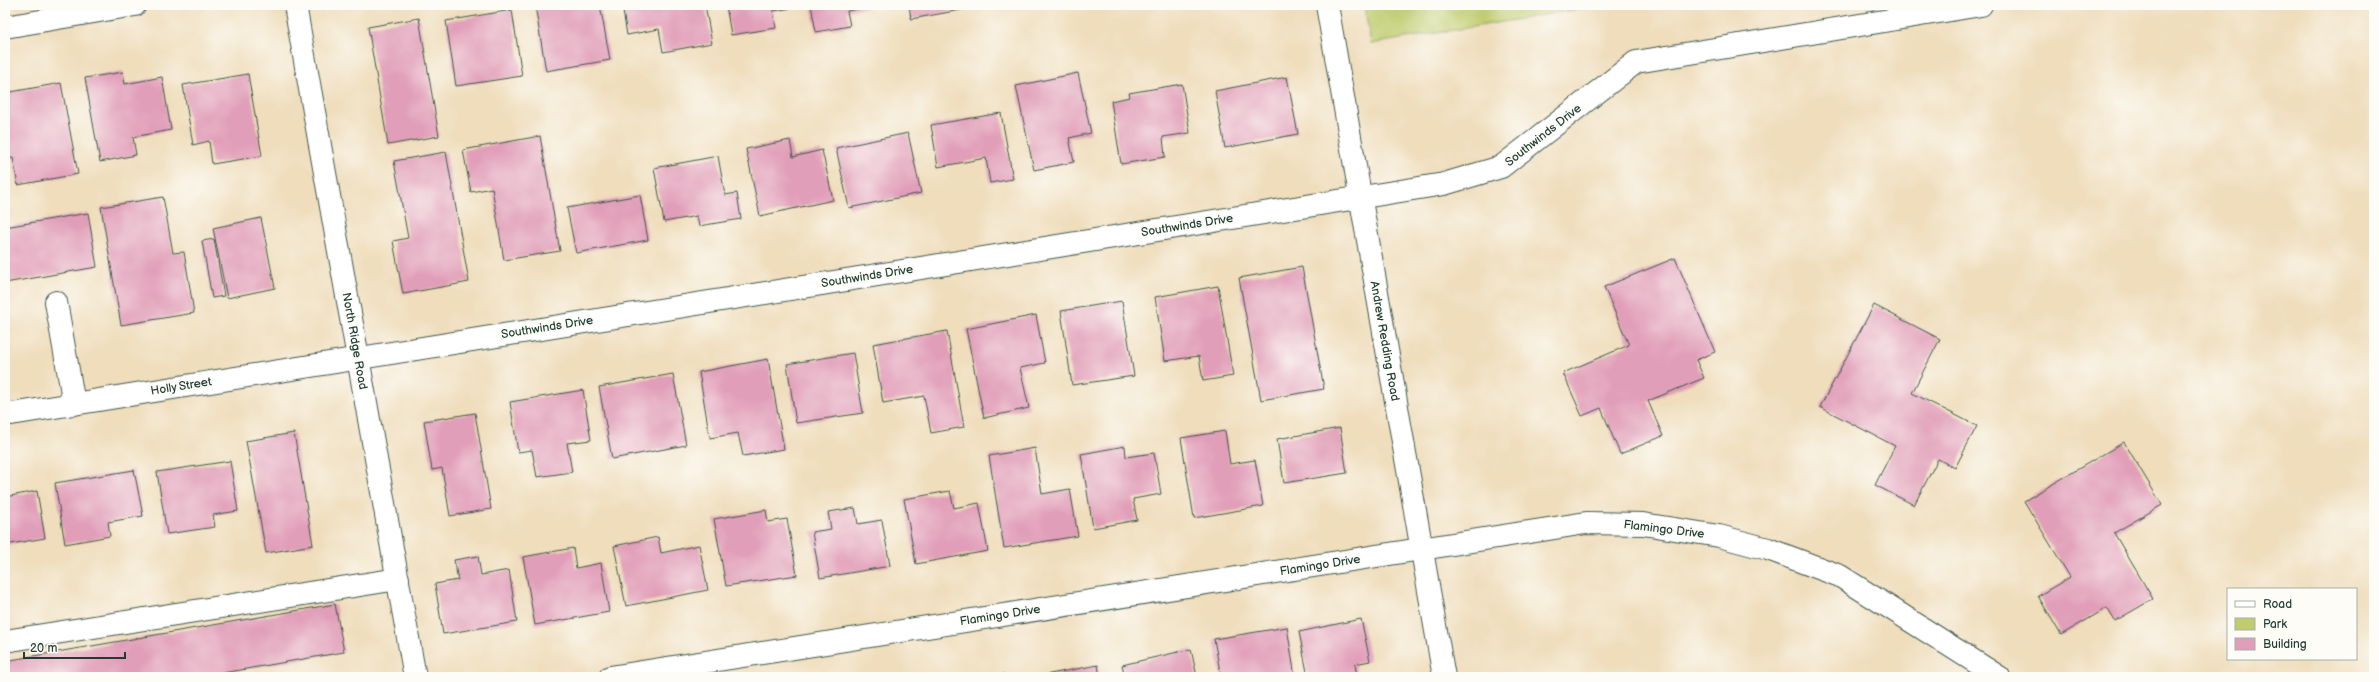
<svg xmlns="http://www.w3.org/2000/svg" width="2379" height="682" viewBox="0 0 2379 682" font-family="'Balsamiq Sans',sans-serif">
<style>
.green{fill:#c0cc6e;stroke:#708451}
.building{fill:#e19eb8}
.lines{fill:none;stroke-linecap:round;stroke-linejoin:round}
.minor-casing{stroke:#3e5548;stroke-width:24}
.minor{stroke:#fff;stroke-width:22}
.labels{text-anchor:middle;stroke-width:4;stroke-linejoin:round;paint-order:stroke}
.street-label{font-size:12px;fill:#1f3d34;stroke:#fdfcf7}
</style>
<rect width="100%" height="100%" fill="#fdfcf7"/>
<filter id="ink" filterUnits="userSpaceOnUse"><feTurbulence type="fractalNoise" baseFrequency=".025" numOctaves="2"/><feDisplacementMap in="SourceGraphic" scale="8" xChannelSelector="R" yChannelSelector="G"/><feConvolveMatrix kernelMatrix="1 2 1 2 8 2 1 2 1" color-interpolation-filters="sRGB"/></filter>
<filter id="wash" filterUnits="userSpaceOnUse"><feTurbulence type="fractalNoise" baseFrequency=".012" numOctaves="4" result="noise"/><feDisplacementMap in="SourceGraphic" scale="16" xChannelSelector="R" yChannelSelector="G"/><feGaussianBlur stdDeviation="0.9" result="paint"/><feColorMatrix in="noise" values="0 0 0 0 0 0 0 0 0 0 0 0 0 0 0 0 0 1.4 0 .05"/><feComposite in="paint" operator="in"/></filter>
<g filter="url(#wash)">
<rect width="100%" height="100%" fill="#efddbb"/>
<path class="green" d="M1364,5H1604L1371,44Z"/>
<g id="blocks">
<g class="building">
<path d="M535,5H600L610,60L546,71Z"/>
<path d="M622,5H705L712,43L663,52L659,29L627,35Z"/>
<path d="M726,5H792V8L773,11L776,28L731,35Z"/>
<path d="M811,5H876V6L847,11L850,26L816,32Z"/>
<path d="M909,5H983V6L911,19Z"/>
<path d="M512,10L522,76L456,86L446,21Z"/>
<path d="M419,18L439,136L388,145L368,27Z"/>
<path d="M123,72L125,84L162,77L171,130L133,137L136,155L100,162L85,78Z"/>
<path d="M1078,73L1091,133L1069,138L1074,162L1034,170L1016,86Z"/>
<path d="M248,74L262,156L212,164L209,141L193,145L183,85Z"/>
<path d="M1287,77L1298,134L1225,148L1215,91Z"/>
<path d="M61,83L78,174L18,185L13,158L5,159V93Z"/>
<path d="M1182,84L1190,133L1163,137L1165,157L1121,164L1111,101L1130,97L1129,93Z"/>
<path d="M1001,113L1013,179L990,183L986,158L938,167L931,125Z"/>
<path d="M908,133L921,193L849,208L836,148Z"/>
<path d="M540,136L560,251L504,260L492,188L471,192L463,150Z"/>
<path d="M790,140L793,157L822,150L833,200L760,216L746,149Z"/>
<path d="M446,152L469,282L403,294L393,241L408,238L394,161Z"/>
<path d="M718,156L725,195L737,193L741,219L699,226L697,216L664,222L654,168Z"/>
<path d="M640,195L648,240L576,253L567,208Z"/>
<path d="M163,197L173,253L184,252L194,313L121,325L101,207Z"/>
<path d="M88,213L97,267L5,283V227Z"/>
<path d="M261,218L275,288L227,298L213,228Z"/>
<path d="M214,239L224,296L212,298L202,241Z"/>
<path d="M1675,258L1715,352L1696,360L1704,378L1648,401L1663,436L1620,454L1601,408L1582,416L1563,373L1629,345L1604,287Z"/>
<path d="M1302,267L1324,389L1261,400L1239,278Z"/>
<path d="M1218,286L1233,376L1203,381L1199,356L1165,361L1155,297Z"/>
<path d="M1122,301L1134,376L1072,385L1061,311Z"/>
<path d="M1874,305L1940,339L1912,393L1977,426L1955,468L1938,459L1914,505L1875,485L1895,446L1820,407Z"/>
<path d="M1036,315L1045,363L1020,368L1029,408L984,418L966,329Z"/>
<path d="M947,331L964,427L931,433L924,396L883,403L873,344Z"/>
<path d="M853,353L863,413L796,423L787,364Z"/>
<path d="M768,359L784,449L743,456L738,433L710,438L699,372Z"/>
<path d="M673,374L686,445L612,459L599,387Z"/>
<path d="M583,390L591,440L567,443L572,472L537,477L532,450L518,452L510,402Z"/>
<path d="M475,413L491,509L450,516L442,468L432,470L424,421Z"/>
<path d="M1340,428L1347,473L1284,483L1277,439Z"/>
<path d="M1225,431L1230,464L1255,460L1263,506L1194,518L1181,438Z"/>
<path d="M294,433L313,545L266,553L246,441Z"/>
<path d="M2124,442L2162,505L2114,533L2153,599L2115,621L2107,608L2061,635L2038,596L2070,577L2024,501Z"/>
<path d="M1125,446L1126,457L1154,453L1161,494L1133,499L1137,520L1093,528L1081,454Z"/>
<path d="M1035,448L1042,494L1070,489L1078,536L1004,548L989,456Z"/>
<path d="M230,461L238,511L213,515L215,527L167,534L157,472Z"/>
<path d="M134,470L143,516L108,522L110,536L65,544L55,483Z"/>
<path d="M37,491L45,538L5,545V497Z"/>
<path d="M950,491L954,508L979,503L988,551L916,564L904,499Z"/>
<path d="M855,508L858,524L882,520L890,566L820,578L812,532L831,529L828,512Z"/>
<path d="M766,510L768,522L787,519L797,575L726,586L714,519Z"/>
<path d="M658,537L661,553L699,545L708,590L626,606L614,546Z"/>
<path d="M573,548L576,568L601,563L609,612L535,625L523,557Z"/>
<path d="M478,556L481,575L509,570L517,622L443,634L435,584L458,580L454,560Z"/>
<path d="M335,604L344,652L200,677H5V661Z"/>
<path d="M1361,619L1370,661L1355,664L1357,677H1308L1299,632Z"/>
<path d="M1287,627L1295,677H1221L1214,639Z"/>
<path d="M1191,649L1197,677H1125L1122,665Z"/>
<path d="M1098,665L1100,677H1039V676Z"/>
<path d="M1005,674L1006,677H990V676Z"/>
</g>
</g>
</g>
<g filter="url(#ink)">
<use href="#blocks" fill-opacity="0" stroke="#3e5548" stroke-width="1"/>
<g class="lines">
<g class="minor-casing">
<g id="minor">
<path d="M295,5L415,677"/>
<path d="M1327,5L1444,677"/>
<path d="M5,27L135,5"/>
<path d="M56,302L74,404"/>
<path d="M5,415L1444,184L1501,167L1636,62L1981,5"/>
<path d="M5,641L398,579"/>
<path d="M610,677L1586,523L1643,524L1719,536L1768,549L1840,576L1999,677"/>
</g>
</g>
<use href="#minor" class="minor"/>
</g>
</g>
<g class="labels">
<g class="street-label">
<text transform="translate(1543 135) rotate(-38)" y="4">Southwinds Drive</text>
<text transform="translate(1187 225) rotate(-9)" y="4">Southwinds Drive</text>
<text transform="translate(867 276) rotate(-9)" y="4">Southwinds Drive</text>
<text transform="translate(547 327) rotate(-9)" y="4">Southwinds Drive</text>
<text transform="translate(355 341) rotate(80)" y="4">North Ridge Road</text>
<text transform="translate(1385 341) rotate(80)" y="4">Andrew Redding Road</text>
<text transform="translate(181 386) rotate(-9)" y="4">Holly Street</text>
<text transform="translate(1664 529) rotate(7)" y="4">Flamingo Drive</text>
<text transform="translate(1320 565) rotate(-9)" y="4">Flamingo Drive</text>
<text transform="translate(1000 615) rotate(-9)" y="4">Flamingo Drive</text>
</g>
</g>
<rect width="2379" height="682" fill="none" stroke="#fdfcf7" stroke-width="20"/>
<rect x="2227" y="588" width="130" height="72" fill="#fdfcf7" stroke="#a4b0a9"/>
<rect x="2235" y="601" width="20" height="6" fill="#ffffff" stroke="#a4b0a9"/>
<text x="2263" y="608" font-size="12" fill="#1f3d34">Road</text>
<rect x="2235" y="618" width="20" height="12" fill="#c0cc6e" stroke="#a4b0a9"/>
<text x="2263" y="628" font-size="12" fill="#1f3d34">Park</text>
<rect x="2235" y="638" width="20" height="12" fill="#e19eb8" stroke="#a4b0a9"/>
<text x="2263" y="648" font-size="12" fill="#1f3d34">Building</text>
<path d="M24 652v6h101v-6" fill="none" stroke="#1f3d34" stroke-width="2"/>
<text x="30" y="652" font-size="12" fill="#1f3d34" stroke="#fdfcf7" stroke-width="3" paint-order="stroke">20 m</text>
</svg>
